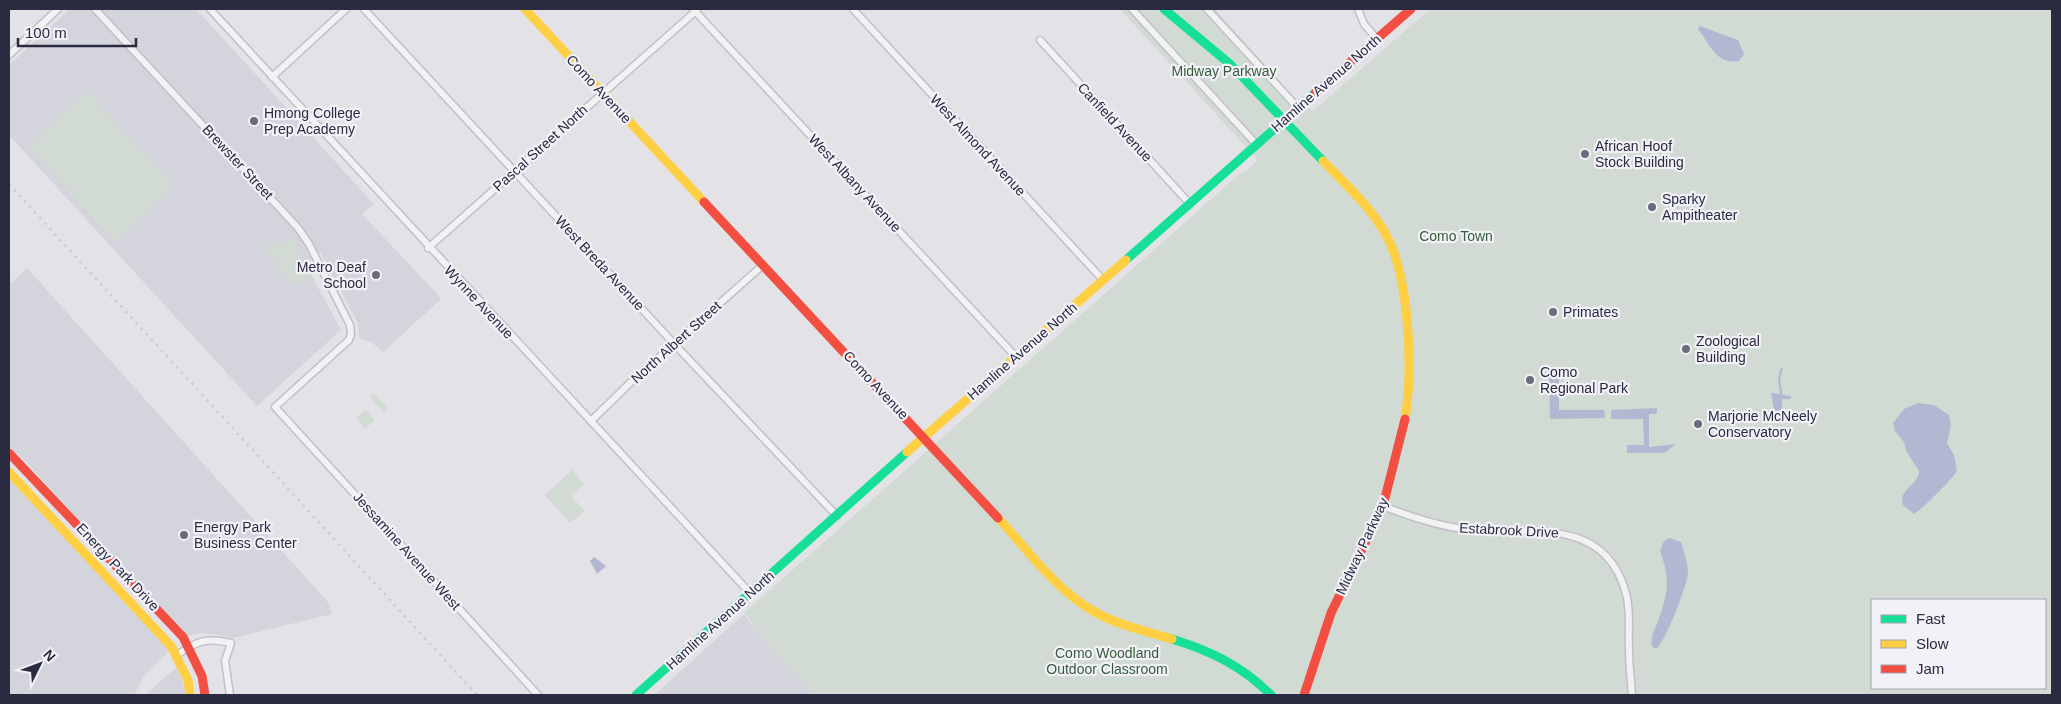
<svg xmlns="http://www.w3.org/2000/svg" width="2061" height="704" viewBox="0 0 2061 704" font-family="Arial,sans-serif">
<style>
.built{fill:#d3d4dc}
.green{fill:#d1dad3;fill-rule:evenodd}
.water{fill:#b2b8d2}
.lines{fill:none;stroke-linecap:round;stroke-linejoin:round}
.street-casing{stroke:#c0c0c5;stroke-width:9}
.street{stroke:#f2f2f5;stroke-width:6}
.fast{stroke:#16e098;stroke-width:9}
.slow{stroke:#ffcf43;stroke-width:9}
.jam{stroke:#f24e42;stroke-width:9}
.rail{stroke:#ccccd0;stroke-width:2.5;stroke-dasharray:2.5 5;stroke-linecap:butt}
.poi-dot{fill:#6b6b7b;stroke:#f1f1f7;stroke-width:2}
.labels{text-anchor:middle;stroke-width:4.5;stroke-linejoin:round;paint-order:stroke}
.park-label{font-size:14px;fill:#375c3b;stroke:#f1f1f7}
.street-label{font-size:14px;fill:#2a2b41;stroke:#f1f1f7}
.poi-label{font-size:14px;fill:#2a2b41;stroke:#f1f1f7;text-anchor:start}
</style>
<rect width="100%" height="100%" fill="#e3e3e7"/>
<g class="built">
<path d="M70,9H196L374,204L362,214L441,298L439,301L383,352L371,342L359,338L358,323L320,252L306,265L341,330L257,406L9,135V65Z"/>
<path d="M27,268L327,601L332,614L233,638L204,633L186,636L26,462L9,447V285Z"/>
<path d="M9,478L165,644L169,651L144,676L134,695H9Z"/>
<path d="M744,614L752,626L815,695H654Z"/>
<path d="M178,666L186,695H145Z"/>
</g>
<g class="green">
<path d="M1120,9H1215L1295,98L1313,111L1430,9H2052V695H815L752,626L750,619L744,613L1242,172L1246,171L1258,160ZM1872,600H2045V688H1872Z"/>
<path d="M87,91L175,187L115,242L27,146Z"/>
<path d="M291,237L312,277L294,286L259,241C270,248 281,246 291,237Z"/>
<path d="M374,393L388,409L384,413L370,397Z"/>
<path d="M366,410L375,420L365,429L356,418Z"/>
<path d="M572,470L584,484L571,496L585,511L570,523L545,495Z"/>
</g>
<g class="water">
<path d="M1700,26L1738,40L1744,54L1739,61C1716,65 1710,44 1698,29Z"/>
<path d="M1783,368L1780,381L1783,395L1791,396V399H1782V412L1779,416L1774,410L1771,393L1780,394L1778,380L1780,369Z"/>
<path d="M1549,373H1559V410H1604L1605,418L1550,419Z"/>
<path d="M1918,403L1934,405L1949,415L1951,425L1947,443L1954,455L1957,470C1955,477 1919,512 1914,514L1903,505C1898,489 1919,485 1919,471L1906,451L1904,442L1895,431L1893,423L1904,409Z"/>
<path d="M1657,408V414H1649V447L1676,444L1664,453H1627V445H1644L1643,419H1611V410Z"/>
<path d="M1669,538L1681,542C1684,552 1688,563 1688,573C1687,586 1665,643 1656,649L1652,646C1650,638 1654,631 1657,624C1668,593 1671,582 1660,551L1664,541Z"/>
<path d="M594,557L606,566L597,574L590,561Z"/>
</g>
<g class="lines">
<g class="street-casing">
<g id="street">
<path d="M95,9L298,228L309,244L350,325L351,334L349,340L275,407L538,695"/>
<path d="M210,9L750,593"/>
<path d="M364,9L678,348L837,516"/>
<path d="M693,9L1016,357"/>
<path d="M853,9L1103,280"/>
<path d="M1132,9L1257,145"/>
<path d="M1207,9L1298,108"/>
<path d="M1358,9L1364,24L1377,39"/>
<path d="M1040,40L1190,204"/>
<path d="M9,55L58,9"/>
<path d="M272,77L346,9"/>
<path d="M428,248L697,10"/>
<path d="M591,421L631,382L763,265"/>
<path d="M1383,506C1408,516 1436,525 1463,529C1523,536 1602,513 1625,590C1631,609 1628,630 1629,650C1629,665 1631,680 1632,695"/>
<path d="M177,655C197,641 207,637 231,643L225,661L230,695"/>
</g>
</g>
<use href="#street" class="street"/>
<g class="fast">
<path d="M1164,9L1230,64L1323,161"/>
<path d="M1126,260L1315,93"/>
<path d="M1172,639C1211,651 1242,666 1271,695"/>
<path d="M636,695L907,452"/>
</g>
<g class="slow">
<path d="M525,9L704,202"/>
<path d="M1323,161C1344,183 1369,205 1385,233C1410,276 1413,370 1405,419"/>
<path d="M907,452L1126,260"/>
<path d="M9,472L171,646L188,680L190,695"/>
<path d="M998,518C1027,549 1055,589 1093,611C1117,625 1145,631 1172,639"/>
</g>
<g class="jam">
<path d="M1315,93L1411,9"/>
<path d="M704,202L998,518"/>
<path d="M9,453L183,637L202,676L205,695"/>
<path d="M1304,695L1331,613L1383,506L1405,419"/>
</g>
<path class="rail" d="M9,184L477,695"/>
</g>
<g class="poi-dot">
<circle cx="254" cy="121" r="5"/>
<circle cx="1585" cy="154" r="5"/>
<circle cx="1652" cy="207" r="5"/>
<circle cx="376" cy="275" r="5"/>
<circle cx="1553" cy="312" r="5"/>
<circle cx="1686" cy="349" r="5"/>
<circle cx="1530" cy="380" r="5"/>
<circle cx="1698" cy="424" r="5"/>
<circle cx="184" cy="535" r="5"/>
</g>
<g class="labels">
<g class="park-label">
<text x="1224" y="76">Midway Parkway</text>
<text x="1456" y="241">Como Town</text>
<text x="1107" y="658">Como Woodland<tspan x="1107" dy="16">Outdoor Classroom</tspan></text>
</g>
<g class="street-label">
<text transform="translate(1326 83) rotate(-41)" y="5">Hamline Avenue North</text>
<text transform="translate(599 89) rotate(47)" y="5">Como Avenue</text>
<text transform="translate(1115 122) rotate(47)" y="5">Canfield Avenue</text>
<text transform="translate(978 145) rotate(47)" y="5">West Almond Avenue</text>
<text transform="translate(540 148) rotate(-42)" y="5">Pascal Street North</text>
<text transform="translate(238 162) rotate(47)" y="5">Brewster Street</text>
<text transform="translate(855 183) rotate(47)" y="5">West Albany Avenue</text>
<text transform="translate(600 263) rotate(47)" y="5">West Breda Avenue</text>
<text transform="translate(479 302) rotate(47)" y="5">Wynne Avenue</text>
<text transform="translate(676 342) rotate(-42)" y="5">North Albert Street</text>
<text transform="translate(1022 351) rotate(-41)" y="5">Hamline Avenue North</text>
<text transform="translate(876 385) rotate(47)" y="5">Como Avenue</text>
<text transform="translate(1509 530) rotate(3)" y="5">Estabrook Drive</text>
<text transform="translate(1362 546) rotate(-65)" y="5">Midway Parkway</text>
<text transform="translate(407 551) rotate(48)" y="5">Jessamine Avenue West</text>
<text transform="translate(118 567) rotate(47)" y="5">Energy Park Drive</text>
<text transform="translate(720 620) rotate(-42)" y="5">Hamline Avenue North</text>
</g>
<g class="poi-label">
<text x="264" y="118">Hmong College<tspan x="264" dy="16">Prep Academy</tspan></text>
<text x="1595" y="151">African Hoof<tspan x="1595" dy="16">Stock Building</tspan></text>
<text x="1662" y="204">Sparky<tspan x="1662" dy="16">Ampitheater</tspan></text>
<text x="366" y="272" text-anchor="end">Metro Deaf<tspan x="366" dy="16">School</tspan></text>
<text x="1563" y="317">Primates</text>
<text x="1696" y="346">Zoological<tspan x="1696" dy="16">Building</tspan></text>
<text x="1540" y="377">Como<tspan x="1540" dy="16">Regional Park</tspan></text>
<text x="1708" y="421">Marjorie McNeely<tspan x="1708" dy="16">Conservatory</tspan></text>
<text x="194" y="532">Energy Park<tspan x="194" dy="16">Business Center</tspan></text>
</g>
</g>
<rect width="2061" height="704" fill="none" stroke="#2a2b41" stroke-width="20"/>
<rect x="1871" y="599" width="175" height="90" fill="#f1f1f7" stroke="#a1a2ae"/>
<rect x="1881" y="615" width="25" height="8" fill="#16e098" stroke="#a1a2ae"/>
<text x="1916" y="624" font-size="15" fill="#2a2b41">Fast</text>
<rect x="1881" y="640" width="25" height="8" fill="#ffcf43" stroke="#a1a2ae"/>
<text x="1916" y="649" font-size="15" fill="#2a2b41">Slow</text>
<rect x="1881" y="665" width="25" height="8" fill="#f24e42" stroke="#a1a2ae"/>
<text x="1916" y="674" font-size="15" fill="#2a2b41">Jam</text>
<g transform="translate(40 664) rotate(48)" stroke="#f1f1f7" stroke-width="4" paint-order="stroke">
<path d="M0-4L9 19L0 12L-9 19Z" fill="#2a2b41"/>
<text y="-8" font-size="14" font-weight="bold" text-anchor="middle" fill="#2a2b41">N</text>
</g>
<path d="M18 38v8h118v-8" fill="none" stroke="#2a2b41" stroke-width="2.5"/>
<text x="25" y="38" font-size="15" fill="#2a2b41" stroke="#f1f1f7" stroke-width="4" paint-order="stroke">100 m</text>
</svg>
